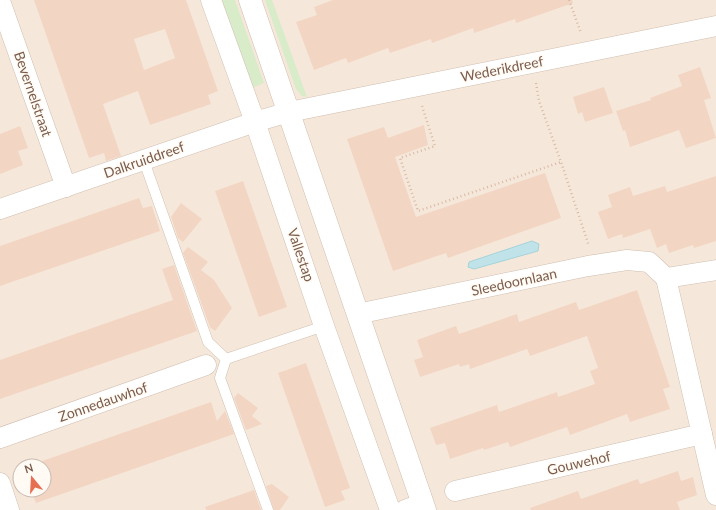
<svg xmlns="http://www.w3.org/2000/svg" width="716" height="510" viewBox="0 0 716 510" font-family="Lato,sans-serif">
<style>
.residential{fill:#f5e8da;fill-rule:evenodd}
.green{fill:#d8ecc9}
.water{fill:#bfe3e8;stroke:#a5d3da}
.building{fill:#f3d5c3;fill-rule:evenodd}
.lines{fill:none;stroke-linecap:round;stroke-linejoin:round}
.service-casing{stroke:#d1beb0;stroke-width:11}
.minor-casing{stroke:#d1beb0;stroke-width:21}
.tertiary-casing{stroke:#d1beb0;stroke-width:23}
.path{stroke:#d9b8a5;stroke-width:2.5;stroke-dasharray:1 3;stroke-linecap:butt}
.service{stroke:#fff;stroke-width:10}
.minor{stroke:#fff;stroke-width:20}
.tertiary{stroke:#fff;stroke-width:22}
.labels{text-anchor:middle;stroke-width:3;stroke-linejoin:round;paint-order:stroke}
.street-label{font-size:14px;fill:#7a5c4d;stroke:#fffaf3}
</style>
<rect width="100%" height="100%" fill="#fdf6ec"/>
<path class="residential" d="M0,0H716V510H0ZM20,466H44V490H20Z"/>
<g class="green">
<path d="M218,0H235L264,83L249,89Z"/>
<path d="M265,0H272L307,97L302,96L296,89Z"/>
</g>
<path class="water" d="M532,241L539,244L538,251L474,269L468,267L469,262Z"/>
<g class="building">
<path d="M34,0H186L218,91L208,95L211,104L150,125L138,91L103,104L121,156L106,161L104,153L89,158ZM165,29L175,58L144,70L134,39Z"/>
<path d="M333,0H572L573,3L516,23L515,19L474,33L473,28L432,43L431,39L390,53L388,48L348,63L346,58L314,70L296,22L317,15L314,7Z"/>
<path d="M700,67L711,98L704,100L716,138L686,148L679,130L630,147L625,130L623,131L616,111L651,100L650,98L682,86L678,75Z"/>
<path d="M604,87L613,113L585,122L582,112L578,114L573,97Z"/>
<path d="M424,125L428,145L395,157L416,217L545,173L561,218L448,258L446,253L393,271L347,139L384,127L388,138Z"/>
<path d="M20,126L28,148L18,151L23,165L0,174V134Z"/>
<path d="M716,176V241L694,248L693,245L669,253L666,244L657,248L650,229L623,238L622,234L608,239L598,212L612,207L608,195L630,187L633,196L665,186L667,192Z"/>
<path d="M243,181L287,307L259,317L215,191Z"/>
<path d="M139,198L143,208L152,206L160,231L0,286V246Z"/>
<path d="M181,203L202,219L183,242L178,238L171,217Z"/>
<path d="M188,247L208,262L201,270L214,280L232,308L215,331L210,327L183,253Z"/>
<path d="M174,265L197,331L0,399V360L173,300L162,269Z"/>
<path d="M637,290L670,387L663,389L670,409L630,422L627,414L570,435L567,427L510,447L508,442L484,450L483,448L450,459L445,443L436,445L430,428L497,405L499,412L557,392L558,397L595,384L590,371L598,368L587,336L530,356L527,349L470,369L469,364L460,367L459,364L420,377L414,360L423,357L417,340L456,326L459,334L517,314L519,322L576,302L579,310Z"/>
<path d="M306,363L350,488L341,491L345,500L325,507L278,373Z"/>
<path d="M238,393L258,408L252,416L262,424L246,430L234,398Z"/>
<path d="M211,402L217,421L225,411L234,434L36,503L31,490H44V466H28Z"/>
<path d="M678,471L681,481L693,477L697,495L677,502L680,510H531L530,508L578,491L581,499L638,479L640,484Z"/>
<path d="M272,484L289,497L280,510H274L266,486Z"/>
<path d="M254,490L261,510H206L205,507Z"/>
</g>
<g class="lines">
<g class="service-casing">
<g id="service">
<path d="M144,161L208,342L226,359L220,378L268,510"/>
<path d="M226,359L324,326"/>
</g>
</g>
<g class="minor-casing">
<g id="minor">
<path d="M211,0L255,122L324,326L390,510"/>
<path d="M0,1L66,187"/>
<path d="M0,209L255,122L289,112L716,26"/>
<path d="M666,278L716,495"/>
<path d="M357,314L588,266L627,260L649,262L666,278L716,270"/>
<path d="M0,438L206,365"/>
<path d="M0,483L9,510"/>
<path d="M455,491L702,434"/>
<path d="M405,510L422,504"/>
</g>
</g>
<g class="tertiary-casing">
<path id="tertiary" d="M250,0L425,510"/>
</g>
<g class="path">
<path d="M569,0L581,33"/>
<path d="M536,83L539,101L561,162L589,246"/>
<path d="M422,106L435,146L400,158L418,211L561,162"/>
</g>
<use href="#service" class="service"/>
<use href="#minor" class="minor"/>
<use href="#tertiary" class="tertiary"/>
</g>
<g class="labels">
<g class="street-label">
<text transform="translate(502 69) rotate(-11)" y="5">Wederikdreef</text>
<text transform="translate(33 94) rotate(71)" y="5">Bevernelstraat</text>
<text transform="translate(144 160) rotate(-19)" y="5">Dalkruiddreef</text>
<text transform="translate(301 255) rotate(71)" y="5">Vallestap</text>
<text transform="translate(514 282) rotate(-12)" y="5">Sleedoornlaan</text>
<text transform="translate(103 402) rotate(-19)" y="5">Zonnedauwhof</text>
<text transform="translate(579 463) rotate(-13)" y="5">Gouwehof</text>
</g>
</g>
<g transform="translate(32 478) rotate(342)"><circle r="19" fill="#fffaf3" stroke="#cabbb1"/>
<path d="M0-3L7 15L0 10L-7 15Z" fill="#e76f51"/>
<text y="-6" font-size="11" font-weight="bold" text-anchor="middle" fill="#7a5c4d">N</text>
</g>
</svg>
